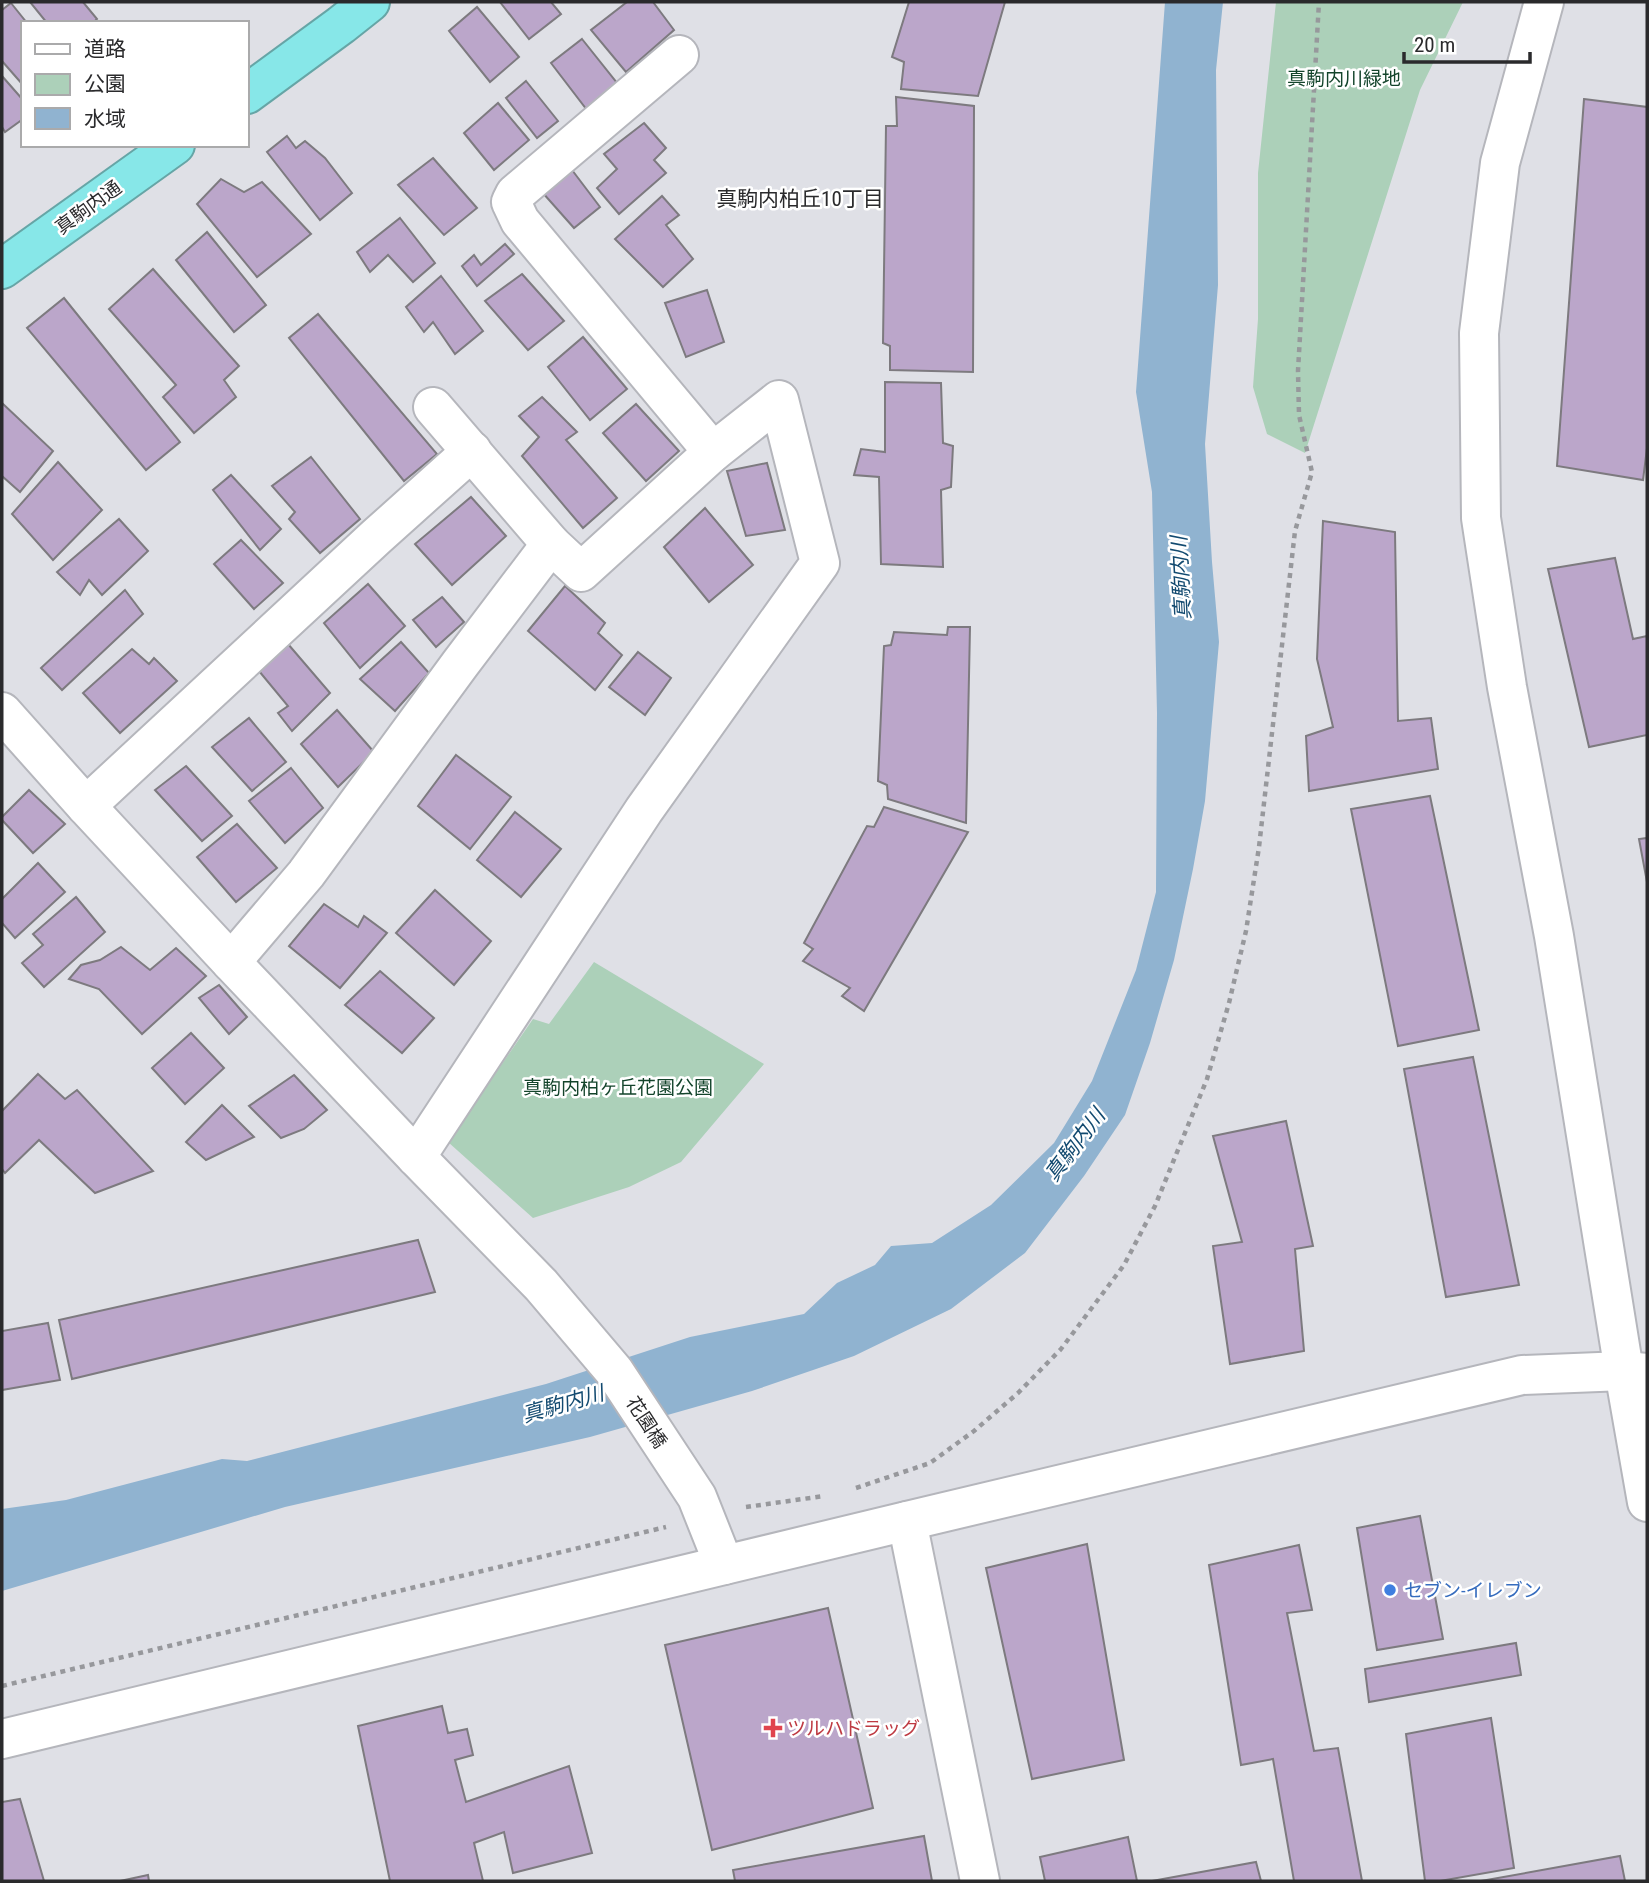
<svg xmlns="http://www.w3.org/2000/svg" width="1649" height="1883" viewBox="0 0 1649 1883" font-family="'Roboto Condensed','Noto Sans JP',sans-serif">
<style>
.green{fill:#acd0b9}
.water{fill:#90b3d0}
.building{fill:#bba6ca;stroke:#7d7a7f;stroke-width:2}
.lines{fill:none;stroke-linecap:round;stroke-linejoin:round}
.street-casing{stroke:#b5b6bc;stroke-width:42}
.secondary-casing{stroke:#b5b6bc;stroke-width:42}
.highway-casing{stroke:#66a5a6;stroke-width:42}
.path{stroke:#97989c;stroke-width:4.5;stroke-dasharray:5 5;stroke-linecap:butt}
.street{stroke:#fff;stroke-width:38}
.secondary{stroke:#fff;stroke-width:38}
.highway{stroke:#87e7e8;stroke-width:38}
.shop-dot{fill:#3f7fe0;stroke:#fff;stroke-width:2.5}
.health-dot{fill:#e0444e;stroke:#fff;stroke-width:2.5}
.labels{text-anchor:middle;stroke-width:5;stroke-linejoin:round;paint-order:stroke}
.park-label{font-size:19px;fill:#13442b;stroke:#fff}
.street-label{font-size:19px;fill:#2a2a2c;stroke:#fff}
.shop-label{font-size:19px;fill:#366cbe;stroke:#fff;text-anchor:start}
.health-label{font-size:19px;fill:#be3a42;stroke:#fff;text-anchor:start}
.neighbourhood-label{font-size:21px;fill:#2a2a2c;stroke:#fff}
.water-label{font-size:21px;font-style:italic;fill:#124a70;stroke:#fff}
</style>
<rect width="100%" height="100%" fill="#dfe0e6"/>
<g class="green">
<path d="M1276,2H1463L1420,90L1305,453L1267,434L1253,387L1258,319V173Z"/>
<path d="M594,962L764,1064L681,1162L629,1187L533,1218L448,1142L533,1019L549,1024Z"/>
</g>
<path class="water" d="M1165,2H1223L1216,70L1218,285L1205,444L1212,562L1219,642L1205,801L1193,869L1174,960L1150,1043L1125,1115L1084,1176L1025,1253L951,1309L854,1356L752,1391L590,1437L285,1507L2,1591V1509L66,1500L222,1459L247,1461L546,1384L690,1337L804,1314L837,1283L875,1265L891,1246L932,1243L991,1205L1054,1143L1092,1081L1136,970L1156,892L1157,713L1152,492L1136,392Z"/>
<g class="building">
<path d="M30,2H83L97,19L93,23H47Z"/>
<path d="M500,2H551L561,14L529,39Z"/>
<path d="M627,2H653L674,30L626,72L591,30Z"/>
<path d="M909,2H1005L978,96L901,89L904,62L892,57Z"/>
<path d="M11,3L27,23H23V85L2,61V10Z"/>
<path d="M477,7L519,57L490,82L449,31Z"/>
<path d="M582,39L617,83L587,110L551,63Z"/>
<path d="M2,76L23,100V119L5,132L2,127Z"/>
<path d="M526,81L558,121L537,138L506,98Z"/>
<path d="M896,97L974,106L973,372L890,370V346L883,343L886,126H897Z"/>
<path d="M1584,99L1647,107V448L1643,480L1557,466Z"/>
<path d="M498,103L529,140L494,170L464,133Z"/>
<path d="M644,123L666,148L654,160L666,173L619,214L597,188L617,169L604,154Z"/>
<path d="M287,136L296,148L305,141L325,158L352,193L320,220L267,152Z"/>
<path d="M433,158L477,208L444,235L398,185Z"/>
<path d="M569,166L600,207L574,228L542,192Z"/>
<path d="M221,179L244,192L262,182L311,234L257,277L197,204Z"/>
<path d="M662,196L679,215L666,225L693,259L663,287L615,239Z"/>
<path d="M400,218L435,263L413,282L388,255L370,272L357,252Z"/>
<path d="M207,232L266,305L234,332L176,260Z"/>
<path d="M505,244L514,254L477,286L462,266L474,255L481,265Z"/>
<path d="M153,269L239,366L224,380L236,397L194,433L163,397L176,385L109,309Z"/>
<path d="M522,274L564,321L528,350L485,301Z"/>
<path d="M441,276L483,331L455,354L433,322L424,332L406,307Z"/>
<path d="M707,290L724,342L686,357L665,303Z"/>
<path d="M64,298L180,442L146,470L27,328Z"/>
<path d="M318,314L437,454L404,481L289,338Z"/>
<path d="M583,337L627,389L590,420L548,367Z"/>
<path d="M885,382L941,383L943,443L953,446L951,487L941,490L943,567L881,564L879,477L854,475L861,449L885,452Z"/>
<path d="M542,397L577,432L566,440L617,498L583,528L522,456L539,437L519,416Z"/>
<path d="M2,403L53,451L20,492L2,476Z"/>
<path d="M636,404L679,451L646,481L603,433Z"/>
<path d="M311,457L360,519L320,553L289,519L295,512L272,486Z"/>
<path d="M58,462L102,510L53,560L12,514Z"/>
<path d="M767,463L785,530L746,536L727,471Z"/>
<path d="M231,475L281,529L260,550L213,490Z"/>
<path d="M471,497L506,536L452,585L415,544Z"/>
<path d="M705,508L753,565L709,602L664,547Z"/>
<path d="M119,519L148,551L102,595L89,580L80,595L57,572Z"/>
<path d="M1323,521L1395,532L1398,721L1431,718L1438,769L1309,791L1306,736L1333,727L1317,659Z"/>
<path d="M241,540L283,583L254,609L214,564Z"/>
<path d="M1615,558L1633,639L1647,636V735L1589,747L1548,569Z"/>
<path d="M368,584L405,626L360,668L324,623Z"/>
<path d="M565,586L605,623L598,633L622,655L595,690L528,631Z"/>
<path d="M125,590L143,614L62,690L41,668Z"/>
<path d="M442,597L464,622L436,647L413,620Z"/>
<path d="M948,627H970L966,823L888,799L887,785L878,781L884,646L891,645L894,632L947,635Z"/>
<path d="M401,642L429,673L395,711L360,679Z"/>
<path d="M288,644L330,693L292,731L278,713L288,706L259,671Z"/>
<path d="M132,649L149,664L154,658L177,681L120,733L83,693Z"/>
<path d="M638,652L671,678L645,715L609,687Z"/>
<path d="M337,710L374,752L338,787L301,744Z"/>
<path d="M249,718L286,762L252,791L212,747Z"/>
<path d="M456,755L511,797L470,849L418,806Z"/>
<path d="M186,766L232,816L202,841L155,790Z"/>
<path d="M291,768L323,808L285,843L249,801Z"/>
<path d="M29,790L65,824L33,853L2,820V817Z"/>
<path d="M1430,796L1479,1030L1398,1046L1351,809Z"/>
<path d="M884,807L968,832L864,1011L842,996L850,988L803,961L813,949L804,943L867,826L874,827Z"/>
<path d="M515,812L561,849L521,897L477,860Z"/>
<path d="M237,824L277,868L236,902L197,857Z"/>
<path d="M1647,838V882L1639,839Z"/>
<path d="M38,863L65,892L15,938L2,923V899Z"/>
<path d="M435,890L491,941L454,985L396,933Z"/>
<path d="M76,897L105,932L44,987L22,963L43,945L33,934Z"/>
<path d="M324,904L358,927L364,916L387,933L340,988L289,946Z"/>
<path d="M121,947L150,970L176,948L206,976L142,1034L99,989L69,979L81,965L100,960Z"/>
<path d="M380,971L434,1018L402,1053L345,1005Z"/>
<path d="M219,985L247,1017L229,1034L199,998Z"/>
<path d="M191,1033L224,1068L185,1104L152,1068Z"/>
<path d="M1473,1057L1519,1285L1446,1297L1404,1069Z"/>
<path d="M38,1074L65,1099L77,1090L153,1171L95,1193L39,1140L5,1173L2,1169V1111Z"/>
<path d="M294,1075L327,1110L304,1129L281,1138L249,1106Z"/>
<path d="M222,1105L254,1137L206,1160L186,1142Z"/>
<path d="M1286,1121L1313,1246L1295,1249L1304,1351L1230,1364L1213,1246L1242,1242L1213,1136Z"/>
<path d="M418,1240L435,1292L72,1379L59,1320Z"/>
<path d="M48,1323L60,1380L2,1390V1331Z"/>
<path d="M1420,1516L1443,1639L1377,1650L1357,1528Z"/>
<path d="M1087,1544L1124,1760L1032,1779L986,1568Z"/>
<path d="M1299,1545L1312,1610L1287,1613L1314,1751L1338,1748L1362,1881H1294L1273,1759L1241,1765L1209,1565Z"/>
<path d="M828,1608L873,1808L712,1850L665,1645Z"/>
<path d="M1516,1643L1521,1675L1369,1702L1365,1669Z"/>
<path d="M442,1706L448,1733L467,1729L473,1755L455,1760L466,1802L569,1766L592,1853L513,1873L504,1832L474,1843L483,1881H390L358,1726Z"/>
<path d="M1491,1718L1514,1868L1440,1881H1425L1406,1734Z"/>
<path d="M20,1799L44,1881H2V1802Z"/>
<path d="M924,1836L932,1881H735L733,1870Z"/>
<path d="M1128,1837L1137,1881H1045L1040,1857Z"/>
<path d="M1620,1856L1625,1881H1481Z"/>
<path d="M1256,1862L1261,1881H1152Z"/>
<path d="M148,1875L149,1881H120Z"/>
</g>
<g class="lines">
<g class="street-casing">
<g id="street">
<path d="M433,407L551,544L581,572L713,452"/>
<path d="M2,712L86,806L231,962L416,1157L541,1285L614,1371L697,1497L724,1565"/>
<path d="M86,806L376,537L472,451"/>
<path d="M231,962L306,874L460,664L551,544"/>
<path d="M416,1157L644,810L820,563L779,400L713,452L520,221L511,202L515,194L679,55"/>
<path d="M907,1521L980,1881"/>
</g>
</g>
<g class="secondary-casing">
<g id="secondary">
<path d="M1544,2L1500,163L1479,333L1481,518L1507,687L1554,936L1624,1371L1647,1502"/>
<path d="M2,1739L907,1521L1522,1375L1624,1371L1647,1373"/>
</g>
</g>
<g class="highway-casing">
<g id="highway">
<path d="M247,94L341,25L370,2"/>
<path d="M2,269L175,145"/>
</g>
</g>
<g class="path">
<path d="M856,1488L930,1463L974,1431L1018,1393L1061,1349L1124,1265L1155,1206L1207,1079L1229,1003L1246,931L1259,847L1295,531L1312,472L1299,415L1298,371L1319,2"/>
<path d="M746,1507L824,1496"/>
<path d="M2,1686L666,1527"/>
</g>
<use href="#street" class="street"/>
<use href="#secondary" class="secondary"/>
<use href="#highway" class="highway"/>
</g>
<circle class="shop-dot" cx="1390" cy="1590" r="7"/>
<path class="health-dot" d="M769.5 1717.5h7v7h7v7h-7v7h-7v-7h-7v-7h7z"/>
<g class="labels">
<g class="park-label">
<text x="1344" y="85">真駒内川緑地</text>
<text x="618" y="1094">真駒内柏ヶ丘花園公園</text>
</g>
<g class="street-label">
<text transform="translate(88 207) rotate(-36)" y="7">真駒内通</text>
<text transform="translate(647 1422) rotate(57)" y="7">花園橋</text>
</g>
<g class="shop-label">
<text x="1404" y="1597">セブン-イレブン</text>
</g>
<g class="health-label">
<text x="787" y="1735">ツルハドラッグ</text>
</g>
<g class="neighbourhood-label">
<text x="800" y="206">真駒内柏丘10丁目</text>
</g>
<g class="water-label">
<text transform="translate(1181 578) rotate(-93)" y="7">真駒内川</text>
<text transform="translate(1075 1145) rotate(-53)" y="7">真駒内川</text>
<text transform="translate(563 1404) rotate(-16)" y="7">真駒内川</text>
</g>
</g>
<rect width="1649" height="1883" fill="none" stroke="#2a2a2c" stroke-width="7"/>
<rect x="21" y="21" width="228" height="126" fill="#ffffff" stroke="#aaaaab" stroke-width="2"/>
<rect x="35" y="44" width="35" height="10" fill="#ffffff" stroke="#aaaaab" stroke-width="2"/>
<text x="84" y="56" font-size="21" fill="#2a2a2c">道路</text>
<rect x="35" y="74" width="35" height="21" fill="#acd0b9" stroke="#aaaaab" stroke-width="2"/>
<text x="84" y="91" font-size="21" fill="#2a2a2c">公園</text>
<rect x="35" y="108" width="35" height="21" fill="#90b3d0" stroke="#aaaaab" stroke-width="2"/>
<text x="84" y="126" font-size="21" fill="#2a2a2c">水域</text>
<path d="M1404 52v10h126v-10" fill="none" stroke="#2a2a2c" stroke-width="3.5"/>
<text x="1414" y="52" font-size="21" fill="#2a2a2c" stroke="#ffffff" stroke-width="5" paint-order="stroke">20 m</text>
</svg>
